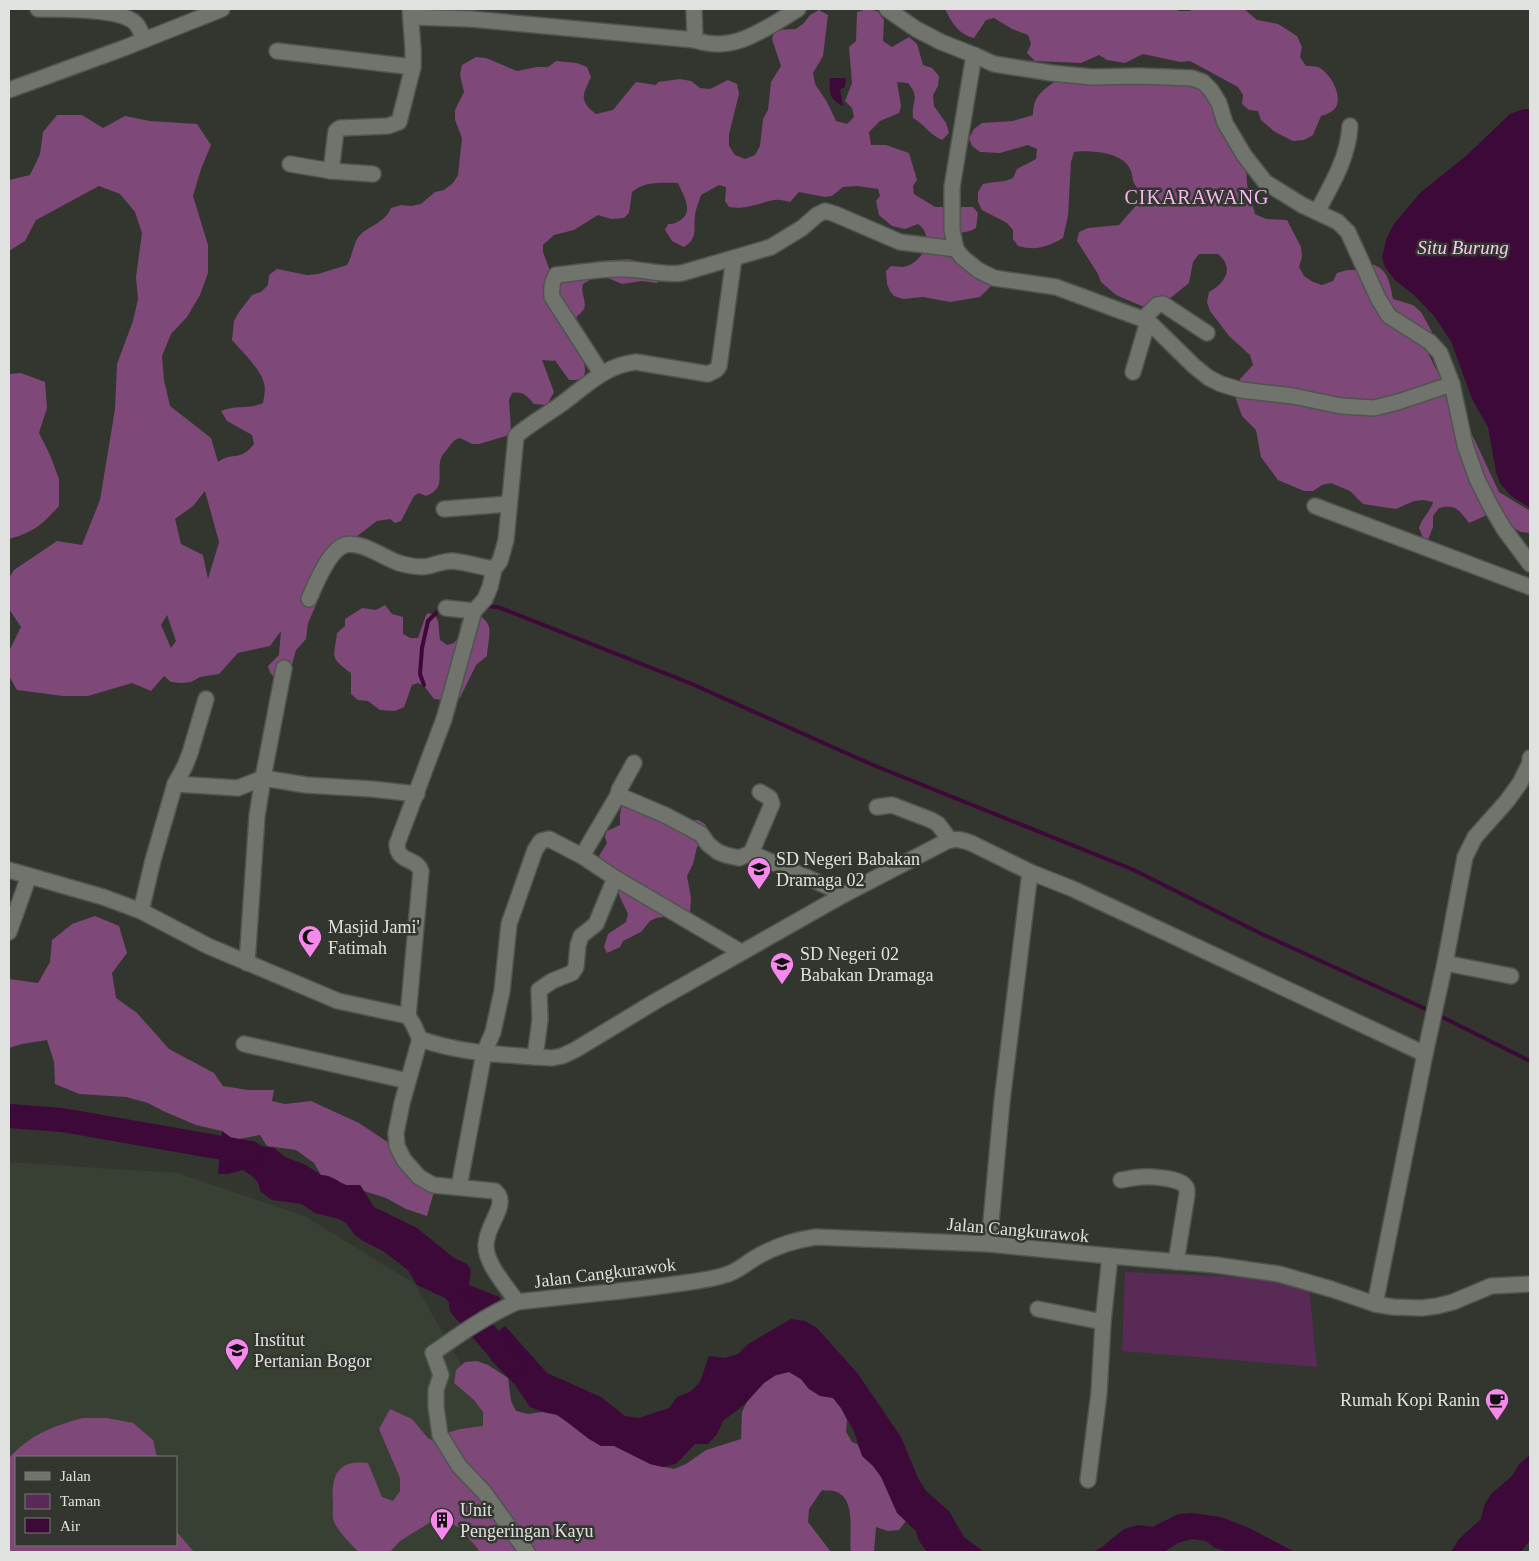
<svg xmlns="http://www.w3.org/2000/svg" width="1539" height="1561" viewBox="0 0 1539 1561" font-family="'Times New Roman',serif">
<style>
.built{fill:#383f33;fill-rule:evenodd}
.green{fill:#592a55}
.forest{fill:#7e4878;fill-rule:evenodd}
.water{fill:#3c0939}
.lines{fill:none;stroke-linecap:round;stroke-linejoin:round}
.stream{stroke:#3c0939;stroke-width:4}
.river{stroke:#3c0939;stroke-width:24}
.minor-casing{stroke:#50544f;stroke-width:18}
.minor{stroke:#70746d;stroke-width:15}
.labels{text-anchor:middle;stroke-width:5;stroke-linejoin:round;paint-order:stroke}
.poi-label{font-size:18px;fill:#dfe2de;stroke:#32362f;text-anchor:start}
.street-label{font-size:18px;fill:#dfe2de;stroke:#32362f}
.water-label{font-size:19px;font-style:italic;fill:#f8c7f1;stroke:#32362f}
.quarter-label{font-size:20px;letter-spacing:1px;fill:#f6b7ee;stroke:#32362f}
</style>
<rect width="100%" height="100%" fill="#32362f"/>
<path class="built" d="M9,1162L178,1173L305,1216L415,1284L568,1552H9ZM16,1457H176V1545H16Z"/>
<path class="green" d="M1125,1272L1263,1278L1309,1287L1317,1367L1122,1351Z"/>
<g class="forest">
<path d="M867,9L877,11L884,20L883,41L892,47L909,37L917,44L923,65L932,68L939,76L938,86L933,95L934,106L946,123L949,133L942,140C930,135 924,124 913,118C911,100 921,99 908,83L897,82L901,106L899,113L880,121L869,132L871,145H886L909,153L917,180L913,186L914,194L935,207H973L978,213L976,228L970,231L956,234L962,257C984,261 990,262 991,286L980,297L950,302L923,297L903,299L894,296L890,291L887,284L886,271L891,266C896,266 902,268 907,266C924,260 935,236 918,224L905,229L892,226L879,215L876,201L880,196L878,189L857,186L843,187L832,196L825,197L799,192L790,202C785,201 779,199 774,200C758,203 746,210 729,207L725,201L726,187L719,185L701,195C699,201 696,208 695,215C693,229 699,237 684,247L672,241L665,230L668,224C675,224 678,222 683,218C693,209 682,193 678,183C662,183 645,181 632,192L629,213L624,218L611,219L598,215L574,230L554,235L543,245V252L550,271L577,273L597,261L628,259L644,263L659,271L662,279L657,283L642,281L622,284L608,278L595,277L583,284C579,298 593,305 577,316L575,323L581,337L576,351C583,360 588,366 583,378L576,380H569L554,359V361L542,360L554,392L547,405L534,404C527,396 523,391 512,393L509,400L511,430L506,436L479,444H472L460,438C453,440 452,443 448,448C446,451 442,455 441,458C436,474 447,488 426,496L419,493L414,496L401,521L395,523L390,519L377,521L331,556L320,574V596L308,623L306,639L296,650L288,679C276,678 271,679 268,666L279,655L281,631L270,646L238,653L219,674L200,677L191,682L181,683L171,682L164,676L151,691L132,683L88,696H63L17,690L9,676V656L10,649L21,627L9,609V578L14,570L57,541L82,545L100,500L115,409L117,364L133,321L138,299L136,277L142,233L135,212L120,194L99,186L36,220L25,241L9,251V180L30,175L40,154L43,132L57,115H82L103,128L125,116L150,121L197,124L211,145L201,169L193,196L208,245V273L200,295L187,317L171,334L162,356L164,380L170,406L211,438L218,462C234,451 240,462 254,444L252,435L227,421L221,411C237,404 247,410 263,403C264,397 266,389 264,383C260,368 242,352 232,340L234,321L239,312L252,295L261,292L268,285L269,275L277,269L307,275L318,274L347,265C352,257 353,246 357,239C365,226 384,225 391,208L401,205L411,206L421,204L435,192L444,190L453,183L458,175L462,138L455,120V110L464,92L460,75L462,65L476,57L486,58L517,71L537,67H548L556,61L577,63L587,67L591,77C583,95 578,100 596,114L613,110L636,82L656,85L658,82L680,79L691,81L700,88L710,89L728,80L737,84L739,94L729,134V146L735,155L745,159L755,155L760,146L763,119L768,110L771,82L781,66L772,39L775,30L796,29L804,23L810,15L819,10L828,15L823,56L813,73L815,84L827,102L836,121L847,124L854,117L852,108L845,101L852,83L849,47L856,41L857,12ZM205,491L219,542L208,579L203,555L181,544L175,519L193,506ZM167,615L176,641L171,648L161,625Z"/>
<path d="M945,9H1176L1179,11H1190L1192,9H1244L1257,20L1278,24L1297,36L1302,47L1300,57L1306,66C1310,66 1315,66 1318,67C1330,73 1341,92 1337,105C1334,112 1327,114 1321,116L1313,135L1304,140L1293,141L1275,132L1261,120L1258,111L1249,110L1242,104L1243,95L1238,87L1190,61L1180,62L1143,54L1125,63L1107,60L1099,55L1081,63L1035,61L1027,53L1031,44L1028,35L1012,29L994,18L986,20L974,38C958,34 952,23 945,9Z"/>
<path d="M1060,78L1197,85L1206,91L1246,162L1247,184L1255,214L1266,219L1287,220L1301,247L1302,257L1299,267L1304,276L1313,282L1322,285L1333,281L1337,273L1347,270H1357L1364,263C1387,265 1389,279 1393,299L1413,305L1421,312L1432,332L1428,353L1436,369L1455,378L1469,428L1499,492L1530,511V533L1521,532L1487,515L1469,523C1459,510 1456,504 1439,508L1433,516V527L1426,545L1419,528C1422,518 1430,512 1433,502L1424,500L1414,501L1396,509L1363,504L1350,491L1331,483L1322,485L1313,491H1304L1278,480L1261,457L1256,430L1242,416L1236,399L1240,379L1253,365L1250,355L1229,336L1210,311L1207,302L1209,292C1225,283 1235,268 1218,254H1199L1193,262L1189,283L1158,308L1148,321L1144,307L1116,295L1101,282L1098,274L1077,241L1079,232L1088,228L1119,225L1140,201L1141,191C1129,181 1135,177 1129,167C1120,152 1089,150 1074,152L1071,162L1068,216L1063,238C1047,247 1036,251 1018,246L1013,239V230L1007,223L982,210L978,202V192L983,184C995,181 1003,183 1013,178L1017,169L1036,159L1037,149L1028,145L1000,153L980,152L972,146L969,138L974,129L982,123L1013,121L1033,115C1033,94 1045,89 1060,78Z"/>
<path d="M21,373L45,382L47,408L39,433L50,455L59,479V506C42,525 34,532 9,539V374Z"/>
<path d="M385,605L392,614L403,617V634L410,638H418L426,615L428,613L435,615L438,621L440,640L447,645L454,643C456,640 460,637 460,633C461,628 459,623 464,618C472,609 486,617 489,627C491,633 487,649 487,656L476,665L460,698L454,701L434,699L424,686L418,683L412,685L404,707L395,711L380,710L368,701L358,700L351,694V673C329,657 334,658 337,633L345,626V619L362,608L376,610Z"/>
<path d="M627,800L684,820H698L705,824L709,831V838L697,847L693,864L687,876L691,898L690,913L656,918L650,921L641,932L623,941L620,947L607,953L604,947L608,934L626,922L628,914L620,897L612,873L599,856L607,843L605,837L607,831L620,825C620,815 619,807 627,800Z"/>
<path d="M95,916L119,926L127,953L112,973L116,998L137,1013L169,1049L214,1073L223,1086L248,1090H274L272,1101L285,1104L311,1101L359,1123L407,1155L434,1192L427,1216L406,1209L386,1198L364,1191L360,1185H346L328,1176L321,1175L314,1163L296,1150L267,1146L260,1135L234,1140L222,1131L196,1125L163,1111L148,1103L126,1097L79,1094L55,1084L54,1062L47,1040L22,1044L9,1048V979L38,983L50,962L52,940L72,924Z"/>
<path d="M477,1361L488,1365L508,1378L511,1401L516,1411L528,1414L555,1410L589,1439L625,1442L650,1464L674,1469L686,1464L706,1450L741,1439L742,1412L757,1380L789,1372L801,1379L809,1389L833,1398L841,1408L847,1420L846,1432L852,1442L857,1444L873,1466L883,1468L909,1517L899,1530L888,1531L876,1527L874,1552H851C848,1534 858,1498 834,1491C831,1490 826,1491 822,1490L809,1509L808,1522L831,1552H479L478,1549L460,1528L448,1522L434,1520L400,1541L390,1552H359C351,1545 339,1532 334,1522C332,1518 333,1509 333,1503C331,1476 337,1459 368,1463L382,1497L393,1501L400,1491V1478L379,1429L390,1409L412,1419L428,1438L437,1443L440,1435L460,1429L483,1426V1412L474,1400L454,1383L456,1370L465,1362Z"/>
<path d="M83,1418H107L133,1423L153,1440L157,1457H16V1545H176V1531L194,1552H9V1458C30,1435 52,1426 83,1418Z"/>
</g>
<g class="water">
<path d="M830,78H846L845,87L840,89L843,106C829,100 829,91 830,78Z"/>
<path d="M1524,109H1530V508L1510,495L1500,483L1496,472L1488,427L1472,399L1451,341L1434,316L1415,296L1395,280L1385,267L1382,257L1387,237L1394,224L1421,192L1466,156L1510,114Z"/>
<path d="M222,1131L234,1140L240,1142H247L253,1145L274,1148L285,1157L304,1164L321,1175L328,1176L335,1179L341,1183L346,1185H360L374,1207L417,1228L454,1258L467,1264L471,1270L469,1285L499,1297L503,1306L469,1324L445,1298L417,1285L408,1270L383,1251L363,1241L355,1235L346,1223L339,1219L315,1213L302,1204L272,1200L260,1191C259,1179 252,1176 243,1170L228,1174H218Z"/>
<path d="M791,1319L805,1321L817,1328L858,1374L901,1437L918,1478L926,1491L949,1511L964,1537L984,1552H927L919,1541L916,1531L897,1513L881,1477L873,1466L862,1456L854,1431L841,1408L833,1398L820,1396L809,1389L801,1379L789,1372L776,1375L764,1383L745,1404L723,1421L717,1434L708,1444H695L676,1464L663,1467L650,1464L614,1446H601L589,1439L567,1422L557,1415L543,1412L530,1407L515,1385L491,1360L483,1344L505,1326L547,1373L601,1397L625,1416L639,1418L669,1408L677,1397L690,1392L700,1382L709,1356L725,1358L738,1354L748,1344Z"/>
<path d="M1530,1455V1540L1521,1552H1451L1459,1539L1481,1519L1484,1506L1491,1494L1512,1476L1519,1464Z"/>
<path d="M1192,1513L1221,1517L1249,1528L1295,1552H1230L1215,1548L1206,1541L1192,1539L1178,1543L1164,1552H1093L1102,1547L1124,1529L1138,1525L1153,1527L1178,1514Z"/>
</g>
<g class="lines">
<g class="stream">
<path d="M484,606L498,607L692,684L873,765L1134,870L1262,934L1430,1011"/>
<path d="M424,685L420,674L422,648L428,621L442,607"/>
<path d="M1438,1015L1530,1061"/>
</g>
<g class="river">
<path d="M9,1116L62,1120L251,1153"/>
<path d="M461,1306L511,1363"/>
</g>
<g class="minor-casing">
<g id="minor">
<path d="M38,9C59,9 125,8 137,25C140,29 142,35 144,39"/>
<path d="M694,9L695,40C734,54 766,28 798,9"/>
<path d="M887,9L916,29L941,42L974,55L994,64L1051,73L1092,77L1139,76L1192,78L1203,82L1211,90L1219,103L1225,123L1244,155L1265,182L1302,205L1338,222L1348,232L1378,298L1389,316L1430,342L1440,353L1452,384L1465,445L1477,479L1490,505L1504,529L1530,564"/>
<path d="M411,17L471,19L695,40"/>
<path d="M277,51L413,67"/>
<path d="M974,55L952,187V230L956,249L962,257L978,270L994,278L1056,287L1148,321L1194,366L1209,378L1221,384L1241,390L1293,396L1341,406L1374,408L1398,402L1452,384"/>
<path d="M9,90L124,48L222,9"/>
<path d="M290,164L331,171L373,174"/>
<path d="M331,171L336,131L340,128L388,126L399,122L413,67V49L410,9"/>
<path d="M1317,212C1332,184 1348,158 1350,126"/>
<path d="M1143,319L1157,305L1163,304L1207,333"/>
<path d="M1133,372L1148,321"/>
<path d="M601,373L552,297C551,289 552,282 556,275C579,273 601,268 624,269C644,269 663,276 682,273L771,247L802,228L817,215L825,211L835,214L900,242L956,249"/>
<path d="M1315,506L1530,587"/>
<path d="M444,509L509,504"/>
<path d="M309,599C315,585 329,550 345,545C360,540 384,558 399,563C409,566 419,568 429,566C437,564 444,561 452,561C466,562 480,567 494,569"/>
<path d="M446,608L474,611"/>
<path d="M284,668L263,778L306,785L372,789L417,794"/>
<path d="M634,763L619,790L618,795L582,856L615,878L741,952"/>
<path d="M175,784L238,788L263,778"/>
<path d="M618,795L665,815L701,834L708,844L718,852L726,855L739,858L751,853L845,894"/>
<path d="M877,807L892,805L931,820L938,824L950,840"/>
<path d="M751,853L772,804L770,798L760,792"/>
<path d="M9,870L103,897L141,911L208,946L338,1001L408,1016L413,1024L420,1039C462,1054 507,1055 552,1058L562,1056L575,1050L656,1001L845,894L947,841C956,838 963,840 971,843L1030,872L1073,889L1425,1054"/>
<path d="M141,911L153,860L175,784L185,766L190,753L206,699"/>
<path d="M9,932L29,876"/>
<path d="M247,963L257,816L263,778"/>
<path d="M1445,963L1511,976"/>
<path d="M408,1016L421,871C416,857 397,863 397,844L444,719L474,611L485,599L490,587L494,569L500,561L506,540L516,436C530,424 546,415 560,405C585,387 605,365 636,362L708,374L716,370L719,366L734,258"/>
<path d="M420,1039L402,1103L396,1133L397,1146L404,1160L419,1177L433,1185L495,1191C498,1194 500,1196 500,1201C501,1212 486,1229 486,1245C485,1263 507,1287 517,1302"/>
<path d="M244,1044L408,1081"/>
<path d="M535,1057L540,1020L539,990L552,981L572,973L576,967L578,945L581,936L596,924L615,878"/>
<path d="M1121,1180C1128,1179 1135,1177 1142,1177C1150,1176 1180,1178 1185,1186C1187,1187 1187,1191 1187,1194L1176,1262"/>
<path d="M459,1187L484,1053L493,1032L502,991L509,924L535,850L541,841L549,839L582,856"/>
<path d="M989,1244L1002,1101L1030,872"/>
<path d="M1375,1304L1425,1054L1445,963L1465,857L1475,837L1507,801L1520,783L1530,763V758"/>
<path d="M1038,1309L1103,1322"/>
<path d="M1088,1480L1099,1393L1103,1322L1110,1256"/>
<path d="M527,1552L484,1492L459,1466L440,1435L436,1407V1390L441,1375L433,1353C460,1334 487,1315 517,1302C568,1296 619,1292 669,1285C688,1282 707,1281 725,1275C737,1272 745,1264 755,1258C773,1247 795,1240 816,1237L989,1244L1110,1256L1216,1265L1279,1274L1331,1289L1375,1304L1393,1307L1422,1308L1437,1306L1453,1302L1491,1286L1530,1284"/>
</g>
</g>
<use href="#minor" class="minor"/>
</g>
<defs>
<g id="school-pin" transform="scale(1.25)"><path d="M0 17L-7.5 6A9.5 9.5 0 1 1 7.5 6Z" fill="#f788ec" stroke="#32362f"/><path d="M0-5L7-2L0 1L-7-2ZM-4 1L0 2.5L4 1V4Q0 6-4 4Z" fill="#111"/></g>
<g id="mosque-pin" transform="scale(1.25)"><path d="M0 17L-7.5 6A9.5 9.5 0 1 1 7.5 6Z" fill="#f788ec" stroke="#32362f"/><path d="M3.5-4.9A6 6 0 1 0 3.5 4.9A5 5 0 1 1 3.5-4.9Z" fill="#111"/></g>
<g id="university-pin" transform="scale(1.25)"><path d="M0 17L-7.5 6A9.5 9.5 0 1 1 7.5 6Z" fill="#f788ec" stroke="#32362f"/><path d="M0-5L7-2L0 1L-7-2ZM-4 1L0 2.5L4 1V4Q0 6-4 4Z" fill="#111"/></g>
<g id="cafe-pin" transform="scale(1.25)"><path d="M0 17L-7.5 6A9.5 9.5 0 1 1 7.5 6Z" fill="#f788ec" stroke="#32362f"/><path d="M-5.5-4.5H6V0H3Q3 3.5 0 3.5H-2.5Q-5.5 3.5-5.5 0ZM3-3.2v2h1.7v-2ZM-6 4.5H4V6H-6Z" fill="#111"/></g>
<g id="building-pin" transform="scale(1.25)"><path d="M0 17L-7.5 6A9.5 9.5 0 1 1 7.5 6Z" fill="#f788ec" stroke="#32362f"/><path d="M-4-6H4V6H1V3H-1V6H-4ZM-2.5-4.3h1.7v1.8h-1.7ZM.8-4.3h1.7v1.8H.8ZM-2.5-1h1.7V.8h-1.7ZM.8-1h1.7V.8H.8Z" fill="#111"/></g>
</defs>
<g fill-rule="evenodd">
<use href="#school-pin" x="759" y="869"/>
<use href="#mosque-pin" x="310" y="937"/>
<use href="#school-pin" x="782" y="964"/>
<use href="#university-pin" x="237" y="1350"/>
<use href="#cafe-pin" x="1497" y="1400"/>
<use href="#building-pin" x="442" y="1520"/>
</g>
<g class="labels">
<g class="poi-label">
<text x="776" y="865">SD Negeri Babakan<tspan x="776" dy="21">Dramaga 02</tspan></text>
<text x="328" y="933">Masjid Jami'<tspan x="328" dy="21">Fatimah</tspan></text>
<text x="800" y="960">SD Negeri 02<tspan x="800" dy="21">Babakan Dramaga</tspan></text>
<text x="254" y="1346">Institut<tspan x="254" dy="21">Pertanian Bogor</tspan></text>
<text x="1480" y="1406" text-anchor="end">Rumah Kopi Ranin</text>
<text x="460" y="1516">Unit<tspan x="460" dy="21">Pengeringan Kayu</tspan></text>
</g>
<g class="street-label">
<text transform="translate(1018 1230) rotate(5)" y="6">Jalan Cangkurawok</text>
<text transform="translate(605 1273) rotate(-7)" y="6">Jalan Cangkurawok</text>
</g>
<g class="water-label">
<text x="1463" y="254">Situ Burung</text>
</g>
<g class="quarter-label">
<text x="1197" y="204">CIKARAWANG</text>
</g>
</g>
<rect width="1539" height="1561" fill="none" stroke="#dfe2de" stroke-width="20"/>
<rect x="15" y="1456" width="162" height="90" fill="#32362f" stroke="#777b75"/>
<rect x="25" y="1472" width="25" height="8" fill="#70746d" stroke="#777b75"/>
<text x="60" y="1481" font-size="15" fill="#dfe2de">Jalan</text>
<rect x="25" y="1494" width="25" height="15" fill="#592a55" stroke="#777b75"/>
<text x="60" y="1506" font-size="15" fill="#dfe2de">Taman</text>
<rect x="25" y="1518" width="25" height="15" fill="#3c0939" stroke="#777b75"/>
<text x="60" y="1531" font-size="15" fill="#dfe2de">Air</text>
</svg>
